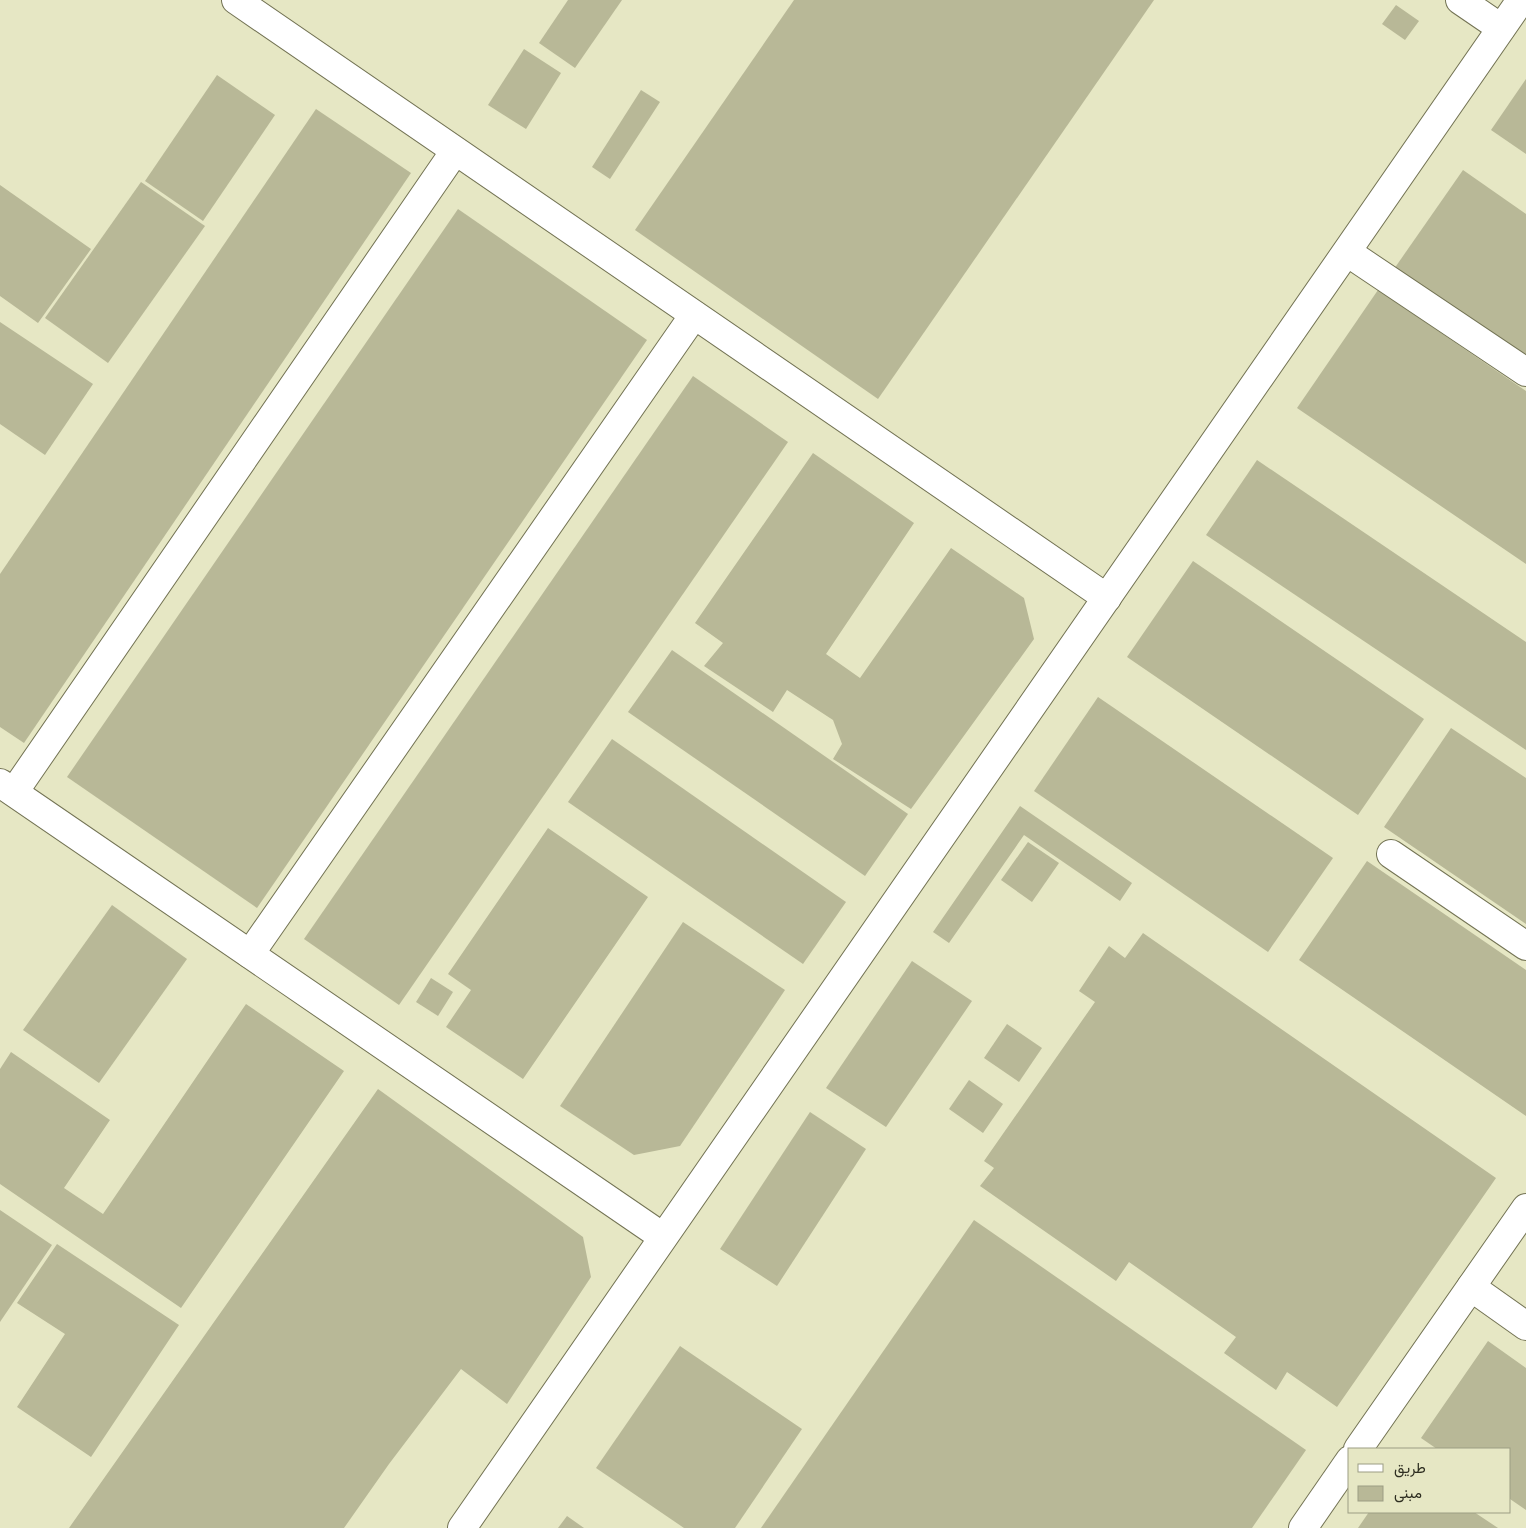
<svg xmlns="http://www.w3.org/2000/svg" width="1526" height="1528" viewBox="0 0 1526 1528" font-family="Lato,Vazirmatn,sans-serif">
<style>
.building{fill:#b8b897}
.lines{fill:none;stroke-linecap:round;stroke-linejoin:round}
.minor-casing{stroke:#737354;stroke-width:30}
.minor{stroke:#fff;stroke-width:28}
</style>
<rect width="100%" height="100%" fill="#e6e7c4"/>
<g class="building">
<path d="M568,0H622L575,68L539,43Z"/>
<path d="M794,0H1154L878,399L635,230Z"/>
<path d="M1396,5L1419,21L1405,40L1382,24Z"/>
<path d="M524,49L561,73L526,129L488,105Z"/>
<path d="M217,75L275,115L203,221L145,181Z"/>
<path d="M1526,79V154L1491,130Z"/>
<path d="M641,90L660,102L610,179L592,167Z"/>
<path d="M316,109L411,173L24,743L0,727V574Z"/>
<path d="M1463,170L1526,214V360L1394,269Z"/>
<path d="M141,182L205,226L108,363L45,318Z"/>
<path d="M0,185L91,249L38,323L0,296Z"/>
<path d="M458,209L647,340L257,908L67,777Z"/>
<path d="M1378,290L1526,391V564L1297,408Z"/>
<path d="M0,322L93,384L45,455L0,424Z"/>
<path d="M693,376L788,442L399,1005L304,939Z"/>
<path d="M813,453L914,523L826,654L860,678L951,548L1024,598L1034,639L911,809L833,759L842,744L833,720L787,690L773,712L704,666L723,643L695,623Z"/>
<path d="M1257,460L1526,642V750L1206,535Z"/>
<path d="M1193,561L1424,719L1358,815L1127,657Z"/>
<path d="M672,650L908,814L865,876L628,712Z"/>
<path d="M1098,697L1333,858L1268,952L1034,791Z"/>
<path d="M1451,728L1526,778V924L1384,827Z"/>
<path d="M612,739L846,902L803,964L568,802Z"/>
<path d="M1020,806L1132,883L1120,901L1024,835L949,943L933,932Z"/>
<path d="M548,828L648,897L523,1079L446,1027L471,990L448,974Z"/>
<path d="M1028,842L1059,863L1032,902L1001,880Z"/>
<path d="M1367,861L1526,970V1116L1299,960Z"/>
<path d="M112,905L187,959L99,1083L23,1030Z"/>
<path d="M683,922L785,990L680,1146L634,1155L560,1106Z"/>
<path d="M1143,933L1496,1178L1337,1407L1287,1372L1276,1390L1224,1353L1236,1337L1129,1262L1116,1281L980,1186L994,1168L984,1161L1095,1002L1079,991L1109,946L1125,958Z"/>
<path d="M912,961L972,1001L886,1127L826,1088Z"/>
<path d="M431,978L453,992L438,1016L416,1002Z"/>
<path d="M246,1004L344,1071L181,1308L0,1184V1069L11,1052L110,1120L64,1188L103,1214Z"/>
<path d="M1007,1024L1042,1048L1019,1082L984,1058Z"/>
<path d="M969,1080L1003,1104L983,1133L949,1109Z"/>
<path d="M378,1089L583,1237L591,1277L507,1404L461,1369L389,1464L344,1528H69Z"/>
<path d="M810,1112L866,1149L777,1286L720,1249Z"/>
<path d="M0,1210L52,1245L0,1322Z"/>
<path d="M974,1220L1306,1450L1252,1528H761Z"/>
<path d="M57,1244L179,1325L91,1457L17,1407L65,1334L17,1303Z"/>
<path d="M1488,1341L1526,1368V1510L1510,1499V1449H1437L1421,1438Z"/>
<path d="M680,1346L802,1429L735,1528H684L596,1468Z"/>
<path d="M1369,1512H1474L1498,1528H1358Z"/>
<path d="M567,1516L584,1528H558Z"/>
</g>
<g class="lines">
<g class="minor-casing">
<g id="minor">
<path d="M236,0L1107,598"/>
<path d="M1460,0L1501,28"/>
<path d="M1347,252L1526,372"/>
<path d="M0,783L663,1237"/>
<path d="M14,792L455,151"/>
<path d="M1391,854L1526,946"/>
<path d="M250,954L694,315"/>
<path d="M1471,1287L1526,1326"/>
<path d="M1358,1449L1526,1208"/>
<path d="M462,1528L1521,0"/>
<path d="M1303,1528L1350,1460"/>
</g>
</g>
<use href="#minor" class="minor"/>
</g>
<rect x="1348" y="1448" width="162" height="65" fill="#e6e7c4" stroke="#9c9d83"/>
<rect x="1358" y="1464" width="25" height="8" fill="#ffffff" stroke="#9c9d83"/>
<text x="1394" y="1473" font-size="15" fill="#2e2e21">طريق</text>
<rect x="1358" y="1486" width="25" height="15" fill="#b8b897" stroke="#9c9d83"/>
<text x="1394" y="1498" font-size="15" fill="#2e2e21">مبنى</text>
</svg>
